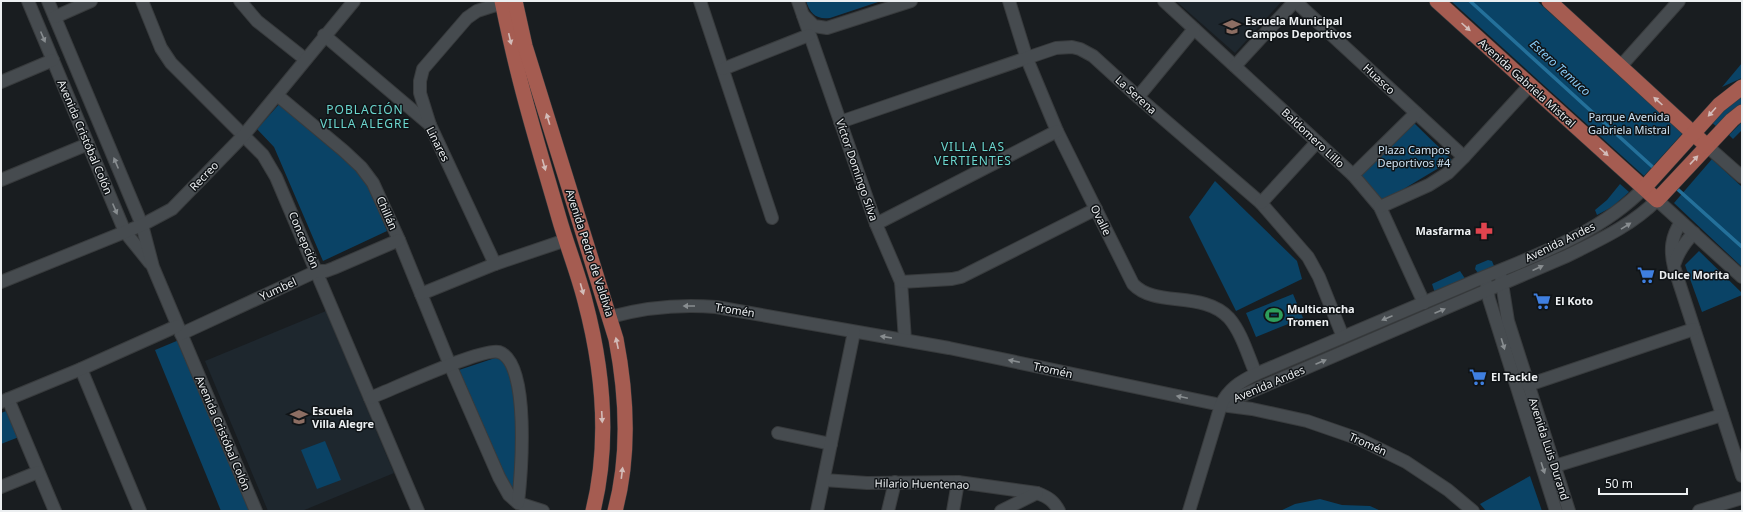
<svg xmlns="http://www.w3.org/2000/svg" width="1743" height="512" viewBox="0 0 1743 512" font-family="'Noto Sans',sans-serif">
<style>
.built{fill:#1e272e}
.green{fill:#0a4366}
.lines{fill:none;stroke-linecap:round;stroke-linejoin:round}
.stream{stroke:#24709a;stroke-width:3.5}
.minor-casing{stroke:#383b3d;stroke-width:14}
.major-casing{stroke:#383b3d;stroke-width:16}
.minor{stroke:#464b4f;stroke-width:12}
.major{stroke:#a55c51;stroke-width:15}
.oneway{fill:#d3bcb9}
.oneway2{fill:#888d90}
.labels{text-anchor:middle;stroke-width:3;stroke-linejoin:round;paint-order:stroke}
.poi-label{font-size:11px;font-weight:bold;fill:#eceff1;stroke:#101417;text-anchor:start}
.street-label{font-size:11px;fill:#eceff1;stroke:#101417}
.park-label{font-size:11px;fill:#cee2f2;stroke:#101417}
.water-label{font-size:12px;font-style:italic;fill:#87caf6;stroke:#101417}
.neighbourhood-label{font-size:12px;letter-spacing:1px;fill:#6bd6ce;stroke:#101417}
</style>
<rect width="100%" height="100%" fill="#191d20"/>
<g class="built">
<path d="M1176,1H1282L1235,53Z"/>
<path d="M326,311L394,473L302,511H268L205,361Z"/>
</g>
<g class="green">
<path d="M806,1H881L830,18C816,20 810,13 806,1Z"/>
<path d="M1451,1H1537L1683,133L1644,176Z"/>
<path d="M1742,63V78L1722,87Z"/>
<path d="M1742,94V105L1717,127L1710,121Z"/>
<path d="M282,101L363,173L387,231L323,261L274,147L257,129Z"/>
<path d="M1742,122V130L1733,139L1729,135Z"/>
<path d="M1414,123L1452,160L1382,202L1358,177Z"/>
<path d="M1712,159L1742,187V267L1674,203Z"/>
<path d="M1215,181L1297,261L1302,279L1236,311L1189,217Z"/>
<path d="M1620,184L1629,192L1612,207L1597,215L1595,210L1607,200Z"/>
<path d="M1699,251L1742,293V295L1702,312L1685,265Z"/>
<path d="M1488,260L1492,261L1494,266L1478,273L1475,269L1476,265Z"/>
<path d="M1460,271L1466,280L1435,293L1432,284Z"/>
<path d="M1293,294L1303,318L1256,337L1246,313Z"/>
<path d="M179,340L250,511H221L155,350Z"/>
<path d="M498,357L506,360L516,401L517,488L514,491L511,490L459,370Z"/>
<path d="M9,410L19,437L1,444V413Z"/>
<path d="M325,441L341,480L317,489L301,450Z"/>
<path d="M1530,476L1542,511H1486L1480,504Z"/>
<path d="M1320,499L1342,505L1370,506L1381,511H1280L1295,504Z"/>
</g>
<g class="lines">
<g class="stream">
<path d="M1470,1L1656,170"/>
<path d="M1674,186L1742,247"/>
</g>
<g class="minor-casing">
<g id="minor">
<path d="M28,1L125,232L150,263"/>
<path d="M48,1L142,225L153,267L256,511"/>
<path d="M142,1L161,48L171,63L263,155L276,177L418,511"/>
<path d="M240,1L257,21L305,59"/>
<path d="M700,1L772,218"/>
<path d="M798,1L876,224L901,282L905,340"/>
<path d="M1009,1L1027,59L1057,131L1133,284C1155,308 1203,290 1229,318C1242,333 1248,356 1256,374"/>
<path d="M1164,1L1353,175L1380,207L1424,303"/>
<path d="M1295,1L1464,157"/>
<path d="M803,15L814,26L827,28L911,1"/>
<path d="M55,17L91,1"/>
<path d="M324,35L430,125L495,264"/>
<path d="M1235,66L1295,1"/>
<path d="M1620,67L1679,1"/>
<path d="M723,69L809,35"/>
<path d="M1,82L53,60"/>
<path d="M277,95L344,151L361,167L373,183L399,240L450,365L499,477L509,495L518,503L543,511"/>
<path d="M1138,97L1194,29"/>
<path d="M840,122L1056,48L1072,47L1080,49L1093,56L1138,97L1261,203L1308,257L1319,277L1343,337"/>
<path d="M430,125L420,93V81L423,69L467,18L477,11L502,3"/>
<path d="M1707,146L1742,177"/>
<path d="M1353,175L1416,113"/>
<path d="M1,180L88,144"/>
<path d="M1261,203L1317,142"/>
<path d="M1380,207L1429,185L1448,173L1464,157L1530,85"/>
<path d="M1681,222C1671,237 1670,250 1674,267L1742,476"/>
<path d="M876,224L1057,131"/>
<path d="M1674,265C1678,252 1684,243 1694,233"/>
<path d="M1501,277L1508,321L1569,511"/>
<path d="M1,282L142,225L172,209L243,136L354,1"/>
<path d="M901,282L952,279L961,277L1096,209"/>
<path d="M1486,283L1489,299L1556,511"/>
<path d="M421,294L495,264L566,240"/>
<path d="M610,317C646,307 680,304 716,307L949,348L1221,405L1252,409L1307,421L1359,439L1406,462L1448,490L1473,511"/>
<path d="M181,334L317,271H326L334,268L399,240"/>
<path d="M81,369L140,511"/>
<path d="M1528,385L1694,329"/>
<path d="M370,398C391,390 483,347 499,352C531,362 521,476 518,503"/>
<path d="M8,399L55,511"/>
<path d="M1,402L81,369L177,326"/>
<path d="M1222,404L1567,256C1599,240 1631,226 1657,200L1742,277"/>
<path d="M778,433L831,444"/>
<path d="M1555,466L1722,415"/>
<path d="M824,480L867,483L958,482L1037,493C1048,497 1054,501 1059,511"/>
<path d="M1,487L38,472"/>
<path d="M817,511L854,332"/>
<path d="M888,511L895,482"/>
<path d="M953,511L958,482"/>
<path d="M1001,511L1037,493"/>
<path d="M1189,511L1221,405C1228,389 1241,381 1256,374C1328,344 1399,313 1470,283C1530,257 1597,236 1644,188"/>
<path d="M1699,511L1742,498"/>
</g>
</g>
<g class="major-casing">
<g id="major">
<path d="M502,1C507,25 512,48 518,72C530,121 545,169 559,218C567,246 578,273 585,301C603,369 610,442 593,511"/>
<path d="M515,1L525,46L616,339C627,396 630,455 615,511"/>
<path d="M1437,1L1657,200L1732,120L1742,112"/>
<path d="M1549,1L1707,146"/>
<path d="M1644,188L1719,105L1742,87"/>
</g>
</g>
<use href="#minor" class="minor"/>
<use href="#major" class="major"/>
</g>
<defs><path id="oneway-solid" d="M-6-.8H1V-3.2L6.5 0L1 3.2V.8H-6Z"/></defs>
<g class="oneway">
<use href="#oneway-solid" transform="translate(1466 27) rotate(42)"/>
<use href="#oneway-solid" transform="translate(510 39) rotate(77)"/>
<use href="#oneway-solid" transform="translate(1658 101) rotate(-138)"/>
<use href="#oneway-solid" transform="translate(1712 112) rotate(132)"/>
<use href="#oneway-solid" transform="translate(548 119) rotate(-107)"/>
<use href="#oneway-solid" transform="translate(1604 152) rotate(42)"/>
<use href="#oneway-solid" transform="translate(1694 160) rotate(-47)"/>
<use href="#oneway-solid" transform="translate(544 165) rotate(74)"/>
<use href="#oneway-solid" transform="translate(582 289) rotate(74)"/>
<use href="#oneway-solid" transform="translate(617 343) rotate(-102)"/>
<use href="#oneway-solid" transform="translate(602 417) rotate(87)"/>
<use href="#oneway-solid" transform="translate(622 473) rotate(-83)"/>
</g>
<g class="oneway2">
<use href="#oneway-solid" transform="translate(43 37) rotate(67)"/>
<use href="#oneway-solid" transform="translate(116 163) rotate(-113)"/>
<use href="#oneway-solid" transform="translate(115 209) rotate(67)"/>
<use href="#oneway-solid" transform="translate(1626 226) rotate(-32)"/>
<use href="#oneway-solid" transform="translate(1538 268) rotate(-24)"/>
<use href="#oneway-solid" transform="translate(689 306) rotate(-180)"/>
<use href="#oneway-solid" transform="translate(1440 311) rotate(-23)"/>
<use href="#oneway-solid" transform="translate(1387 318) rotate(157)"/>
<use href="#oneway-solid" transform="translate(886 337) rotate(-171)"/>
<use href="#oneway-solid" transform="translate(1503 344) rotate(73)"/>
<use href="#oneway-solid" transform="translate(1014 361) rotate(-168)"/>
<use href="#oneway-solid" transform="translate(1321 362) rotate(-23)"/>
<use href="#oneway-solid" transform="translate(1182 397) rotate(-168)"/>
<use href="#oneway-solid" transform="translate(1543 468) rotate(72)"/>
</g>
<defs>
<g id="school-bare" transform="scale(1.38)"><path d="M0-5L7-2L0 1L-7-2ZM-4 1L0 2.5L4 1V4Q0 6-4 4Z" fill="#8d6e63" stroke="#101417" stroke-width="2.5" paint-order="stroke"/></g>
<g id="pharmacy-bare" transform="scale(1.38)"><path d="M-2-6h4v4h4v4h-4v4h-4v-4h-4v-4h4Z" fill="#e0444e" stroke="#101417" stroke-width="2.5" paint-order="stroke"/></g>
<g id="supermarket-bare" transform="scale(1.38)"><path d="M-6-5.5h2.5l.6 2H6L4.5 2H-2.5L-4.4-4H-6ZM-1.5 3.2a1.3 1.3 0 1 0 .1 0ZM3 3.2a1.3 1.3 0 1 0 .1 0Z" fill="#3f7fe0" stroke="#101417" stroke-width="2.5" paint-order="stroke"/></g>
<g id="stadium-bare" transform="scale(1.38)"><path d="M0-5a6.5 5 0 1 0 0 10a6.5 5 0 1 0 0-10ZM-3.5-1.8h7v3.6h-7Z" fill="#2e9e5b" stroke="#101417" stroke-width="2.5" paint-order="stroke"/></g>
</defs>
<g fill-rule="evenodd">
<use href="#school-bare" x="1232" y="27"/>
<use href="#pharmacy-bare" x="1484" y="231"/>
<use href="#supermarket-bare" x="1646" y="275"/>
<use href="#supermarket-bare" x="1542" y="301"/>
<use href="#stadium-bare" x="1274" y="315"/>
<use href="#supermarket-bare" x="1478" y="377"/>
<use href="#school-bare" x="299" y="417"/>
</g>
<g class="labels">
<g class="poi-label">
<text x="1245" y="25">Escuela Municipal<tspan x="1245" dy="13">Campos Deportivos</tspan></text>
<text x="1471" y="235" text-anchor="end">Masfarma</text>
<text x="1659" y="279">Dulce Morita</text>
<text x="1555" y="305">El Koto</text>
<text x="1287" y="313">Multicancha<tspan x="1287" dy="13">Tromen</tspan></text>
<text x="1491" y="381">El Tackle</text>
<text x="312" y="415">Escuela<tspan x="312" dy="13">Villa Alegre</tspan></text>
</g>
<g class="street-label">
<text transform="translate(1379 79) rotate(43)" y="4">Huasco</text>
<text transform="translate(1527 83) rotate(42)" y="4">Avenida Gabriela Mistral</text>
<text transform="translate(1136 95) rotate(42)" y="4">La Serena</text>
<text transform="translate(85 137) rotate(67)" y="4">Avenida Cristóbal Colón</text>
<text transform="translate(1313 138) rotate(43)" y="4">Baldomero Lillo</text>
<text transform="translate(438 144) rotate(63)" y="4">Linares</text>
<text transform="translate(857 170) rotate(71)" y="4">Víctor Domingo Silva</text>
<text transform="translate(204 176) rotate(-46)" y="4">Recreo</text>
<text transform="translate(387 213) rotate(66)" y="4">Chillán</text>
<text transform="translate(1101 220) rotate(64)" y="4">Ovalle</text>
<text transform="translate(304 240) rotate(67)" y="4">Concepción</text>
<text transform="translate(1560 242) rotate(-26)" y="4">Avenida Andes</text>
<text transform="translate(590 253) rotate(72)" y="4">Avenida Pedro de Valdivia</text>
<text transform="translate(278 289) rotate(-25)" y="4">Yumbel</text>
<text transform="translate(735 310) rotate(9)" y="4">Tromén</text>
<text transform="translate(1053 370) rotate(12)" y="4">Tromén</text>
<text transform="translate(1269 384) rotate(-23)" y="4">Avenida Andes</text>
<text transform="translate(223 433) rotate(67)" y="4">Avenida Cristóbal Colón</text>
<text transform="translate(1368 444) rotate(24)" y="4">Tromén</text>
<text transform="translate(1549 449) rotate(72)" y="4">Avenida Luis Durand</text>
<text transform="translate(922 484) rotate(1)" y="4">Hilario Huentenao</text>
</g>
<g class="park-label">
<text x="1629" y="121">Parque Avenida<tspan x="1629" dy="13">Gabriela Mistral</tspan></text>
<text x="1414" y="154">Plaza Campos<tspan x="1414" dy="13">Deportivos #4</tspan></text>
</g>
<g class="water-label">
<text transform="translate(1560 68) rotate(42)" y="4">Estero Temuco</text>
</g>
<g class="neighbourhood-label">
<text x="365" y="114">POBLACIÓN<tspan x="365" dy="14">VILLA ALEGRE</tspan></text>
<text x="973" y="151">VILLA LAS<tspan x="973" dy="14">VERTIENTES</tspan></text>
</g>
</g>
<rect width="1743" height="512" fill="none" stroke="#eceff1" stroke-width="4"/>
<path d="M1599 488v6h88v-6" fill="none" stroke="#eceff1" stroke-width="2"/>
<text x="1605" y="488" font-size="12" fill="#eceff1" stroke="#101417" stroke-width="3" paint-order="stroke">50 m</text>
</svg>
